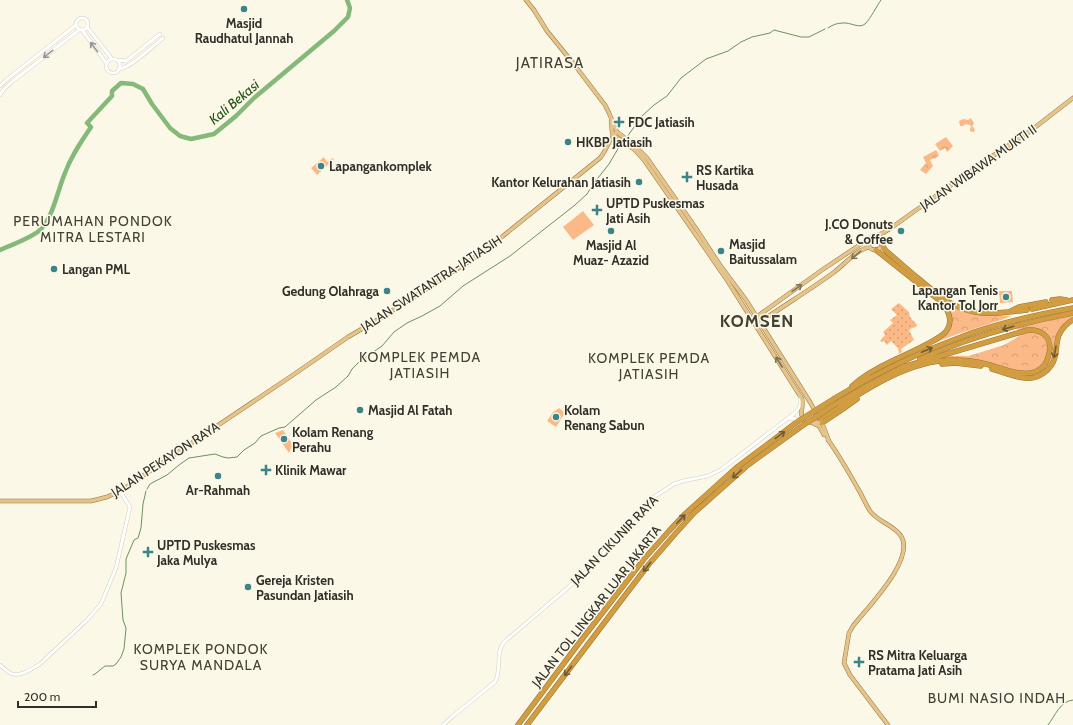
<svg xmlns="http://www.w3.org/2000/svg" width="1073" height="725" viewBox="0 0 1073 725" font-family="Cabin,sans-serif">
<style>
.grass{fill:url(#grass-dots)}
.forest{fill:url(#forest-crowns)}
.pitch{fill:#fbb987}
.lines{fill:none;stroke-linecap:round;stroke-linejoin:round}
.stream{stroke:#6c9061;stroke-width:1}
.river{stroke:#85b979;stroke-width:4.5}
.minor-casing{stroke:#d0cebe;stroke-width:4}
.major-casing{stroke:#997638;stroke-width:4.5}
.highway-casing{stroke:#997638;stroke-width:5.5}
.minor{stroke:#fff;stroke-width:3}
.major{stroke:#e4c48c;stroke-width:3.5}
.highway{stroke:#d29d40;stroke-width:4.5}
.highway-bridge-casing{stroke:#997638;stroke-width:5.5;stroke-linecap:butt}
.highway-bridge{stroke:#d29d40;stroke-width:4.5}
.oneway{stroke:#989794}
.oneway2{stroke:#817256}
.oneway3{stroke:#715b32}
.poi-dot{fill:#3b8488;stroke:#fbf8e8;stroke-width:1.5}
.labels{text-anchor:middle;stroke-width:3;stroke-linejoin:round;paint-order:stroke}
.poi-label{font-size:13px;font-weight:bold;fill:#302f29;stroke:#fbf8e8;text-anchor:start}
.street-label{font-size:13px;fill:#302f29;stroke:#fbf8e8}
.water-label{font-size:14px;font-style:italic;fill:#235415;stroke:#fbf8e8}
.neighbourhood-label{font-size:14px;letter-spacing:1px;fill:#434134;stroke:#fbf8e8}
.quarter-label{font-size:15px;letter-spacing:1px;fill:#434134;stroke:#fbf8e8}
.district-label{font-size:17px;font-weight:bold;letter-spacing:1px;fill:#434134;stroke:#fbf8e8}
</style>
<defs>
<pattern id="grass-dots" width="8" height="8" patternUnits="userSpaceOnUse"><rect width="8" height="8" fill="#fbb987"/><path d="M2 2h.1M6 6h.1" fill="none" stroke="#d79f75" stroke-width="1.8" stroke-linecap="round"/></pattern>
<pattern id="forest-crowns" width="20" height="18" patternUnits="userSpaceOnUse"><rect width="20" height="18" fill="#fbb987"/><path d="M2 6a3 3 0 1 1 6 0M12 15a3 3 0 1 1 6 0" fill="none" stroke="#d79f75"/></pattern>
</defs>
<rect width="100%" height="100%" fill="#fbf8e8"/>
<path class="grass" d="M899,303L909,312L910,317L917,325L916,327L912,328L909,330L914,340L901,349L902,352L899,354L898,348L891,341L887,345L884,341L882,342L880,341L885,335L883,332L893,323L890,320L897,315L891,309Z"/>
<g class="forest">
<path d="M971,118L974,124L972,126L974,128L975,131L973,132L970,131V129L971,127L970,125L966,124L963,126H960L959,121L963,119L968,120Z"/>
<path d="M946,137L953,146L947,152L945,148L940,151L935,144Z"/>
<path d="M936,150L939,155L935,159L933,158L930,160L933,166L926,174L920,170L926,163L923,157Z"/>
<path d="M941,299L961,310L972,314L1011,316L1004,319L955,335L932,344L937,341L951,322Z"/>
<path d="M1073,315V318C1066,322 1060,329 1056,337C1054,342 1055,347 1054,353C1052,368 1040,376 1025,376L1026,375C1038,375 1047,370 1051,358C1052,356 1053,351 1052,349C1051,344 1047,338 1045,334L1028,329L1018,331L1017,328Z"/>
<path d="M1028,332H1033L1043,335L1048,342V355L1038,370L1021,372L978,361H927L944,356H968L972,355L1004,345L1023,334Z"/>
</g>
<g class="pitch">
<path d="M324,157L327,162L333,158L334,159L317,175L311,168Z"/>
<path d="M583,211L594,225L573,240L563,227Z"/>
<path d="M999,291H1012L1013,302L1000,303Z"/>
<path d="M559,408L565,413L556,427L547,421L553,412Z"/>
<path d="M283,430L293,445L289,453L275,433Z"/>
</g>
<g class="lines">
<g class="stream">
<path d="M828,28C832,25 837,23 843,23C850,22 859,29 865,24C871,18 876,7 881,0"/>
<path d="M627,137L642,116L654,105L667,96L681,78L706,59L728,51L741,42L752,37L770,33L774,30L801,37H809L825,29"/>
<path d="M147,489L150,484L167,475L179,465L189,458L215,454L223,457L228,458L237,457L244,450L255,443L261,436L279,428L285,427L316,400L336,387L348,376L352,369L359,362L382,346L394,332L407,323L422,316L440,306L463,286L510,256L575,205L587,194L594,183L609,164L622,142"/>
<path d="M93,675L95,674L105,666H113L116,664L121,657L124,649L126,628L123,620L121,593L126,573V559L134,540L138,538L141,528L143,504L146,491"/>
<path d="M1048,725C1055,716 1060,701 1073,700"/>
</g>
<path class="river" d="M0,250C11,245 34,237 41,229C53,217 58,189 65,173C71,156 81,142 91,127L87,123L112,96V91L121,83L133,84L143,89L152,104L170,128L180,136L191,139L214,134L236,116L254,98L334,31L348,17L350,8L347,0"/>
<g class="minor-casing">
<g id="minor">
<circle cx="82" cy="24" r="6"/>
<path d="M87,27L112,59"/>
<path d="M82,30L107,64"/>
<circle cx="113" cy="66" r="7"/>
<path d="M117,60L126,61L160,34"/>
<path d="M119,69C131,68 153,46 163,38"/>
<path d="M0,86L6,80L76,25"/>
<path d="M0,95L4,89L13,81L79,30"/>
<path d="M788,419L792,418L800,420"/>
<path d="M0,665C3,668 7,671 10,673C19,678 32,669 40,664L87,620L101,604L116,568L130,507L120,491"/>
<path d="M443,725L453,716L495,682C502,670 495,653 504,642L584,574L606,550L621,536L637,514L654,497L674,484L683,481L708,476L722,469L796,412L800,406V395"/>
</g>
</g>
<g class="major-casing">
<g id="major">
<path d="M526,0L534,10L547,31L573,63L605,105L609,113L617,132L633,144L647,158L695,227L720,265L746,300L810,402L822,423L829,441"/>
<path d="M611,120L612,131L613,135"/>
<path d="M613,135L635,150L644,160L727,280L802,399C804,409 798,413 805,422L822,423"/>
<path d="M875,236L883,233L891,228L982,163L1029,132L1073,98"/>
<circle cx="875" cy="243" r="7"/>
<path d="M755,318L822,270L870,238"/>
<path d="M764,328V323L766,318C788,303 811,289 833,273C844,265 857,249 870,247"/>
<path d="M814,424L819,426L824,435"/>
<path d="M828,440C839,455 848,471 857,487C862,495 865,503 870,511C878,522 894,525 901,536C916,559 867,608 853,626L849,633L844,663L850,675L888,725"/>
<path d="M0,501H91L107,497L120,491L293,375L348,337L384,316L471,260L503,236L600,158C607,150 609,138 617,132"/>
</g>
</g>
<g class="highway-casing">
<g id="highway">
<path d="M882,245L886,251C897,260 908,270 919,279C936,293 952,308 975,312C991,315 1010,312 1027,310"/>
<path d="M1052,300L1060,299L1066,300"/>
<path d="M1032,309L1073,300"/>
<path d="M1011,311L1019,307L1046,302"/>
<path d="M920,359C969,337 1021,323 1073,313"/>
<path d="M942,364L956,363L981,366"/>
<path d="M992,369C1002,372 1014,377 1025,378C1038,380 1052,370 1055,357C1057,350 1056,342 1059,335C1062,329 1067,323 1073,320"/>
<path d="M852,386C864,375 879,367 894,360C906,354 941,340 947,330C954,319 947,308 939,300L876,250"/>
<path d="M835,398C876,373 917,353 961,337C997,323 1035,315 1073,308"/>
<path d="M837,403L872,383L904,366"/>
<path d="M820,419C859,394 904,361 952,360C964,360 975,361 986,364C1003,368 1032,383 1045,364C1048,360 1049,355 1050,349C1050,336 1041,329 1028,330L903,367"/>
<path d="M822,423L843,409L857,399"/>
<path d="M518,725L576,647L644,559L669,531L685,514L736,468L797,422"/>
<path d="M527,725L617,606L649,564L676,533L694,513L748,465L802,426"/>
</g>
</g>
<use href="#minor" class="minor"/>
<use href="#major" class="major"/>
<use href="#highway" class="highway"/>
<g class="highway-bridge-casing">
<g id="highway-bridge">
<path d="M797,422L835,398"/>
<path d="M802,426L837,403"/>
</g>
</g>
<use href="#highway-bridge" class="highway-bridge"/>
</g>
<defs><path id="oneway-shaft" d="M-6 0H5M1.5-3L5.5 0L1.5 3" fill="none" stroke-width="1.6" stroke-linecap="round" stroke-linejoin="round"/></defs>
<g class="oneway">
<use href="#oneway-shaft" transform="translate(94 47) rotate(-127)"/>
<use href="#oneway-shaft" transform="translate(48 54) rotate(142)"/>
</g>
<g class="oneway2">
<use href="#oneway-shaft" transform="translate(856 255) rotate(141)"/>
<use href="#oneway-shaft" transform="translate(797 288) rotate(-35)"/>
<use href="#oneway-shaft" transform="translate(779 362) rotate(-122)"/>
</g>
<g class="oneway3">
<use href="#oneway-shaft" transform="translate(1008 328) rotate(164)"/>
<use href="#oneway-shaft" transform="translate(927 350) rotate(-23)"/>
<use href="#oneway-shaft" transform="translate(1055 352) rotate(100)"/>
<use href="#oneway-shaft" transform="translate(780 435) rotate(-36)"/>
<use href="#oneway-shaft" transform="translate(737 474) rotate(138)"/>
<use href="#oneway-shaft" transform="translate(681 519) rotate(-46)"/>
<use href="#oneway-shaft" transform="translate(647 567) rotate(129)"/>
<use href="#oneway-shaft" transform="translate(568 671) rotate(127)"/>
</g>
<g class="poi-dot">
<circle cx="244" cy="9" r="4"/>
<path d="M617 116h4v4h4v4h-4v4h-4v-4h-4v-4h4z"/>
<circle cx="568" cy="142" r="4"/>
<circle cx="321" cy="166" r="4"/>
<path d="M685 171h4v4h4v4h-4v4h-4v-4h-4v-4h4z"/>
<circle cx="639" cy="182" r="4"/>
<path d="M595 204h4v4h4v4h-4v4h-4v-4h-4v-4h4z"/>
<circle cx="611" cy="231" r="4"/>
<circle cx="901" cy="231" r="4"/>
<circle cx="721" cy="251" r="4"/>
<circle cx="54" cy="269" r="4"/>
<circle cx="387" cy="291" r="4"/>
<circle cx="1006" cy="297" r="4"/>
<circle cx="360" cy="410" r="4"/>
<circle cx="556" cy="417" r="4"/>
<circle cx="284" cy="439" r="4"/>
<path d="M264 464h4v4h4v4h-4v4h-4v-4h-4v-4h4z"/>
<circle cx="218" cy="476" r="4"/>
<path d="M146 546h4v4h4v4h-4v4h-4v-4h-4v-4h4z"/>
<circle cx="248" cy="587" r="4"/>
<path d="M857 656h4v4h4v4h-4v4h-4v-4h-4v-4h4z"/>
</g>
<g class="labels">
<g class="poi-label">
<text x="244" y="28" text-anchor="middle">Masjid<tspan x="244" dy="15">Raudhatul Jannah</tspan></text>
<text x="628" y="127">FDC Jatiasih</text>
<text x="576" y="147">HKBP Jatiasih</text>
<text x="329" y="171">Lapangankomplek</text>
<text x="696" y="175">RS Kartika<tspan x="696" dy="15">Husada</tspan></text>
<text x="631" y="187" text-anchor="end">Kantor Kelurahan Jatiasih</text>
<text x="606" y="208">UPTD Puskesmas<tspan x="606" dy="15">Jati Asih</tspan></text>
<text x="893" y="229" text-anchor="end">J.CO Donuts<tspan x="893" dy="15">&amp; Coffee</tspan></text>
<text x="729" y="249">Masjid<tspan x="729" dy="15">Baitussalam</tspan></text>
<text x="611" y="250" text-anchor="middle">Masjid Al<tspan x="611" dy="15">Muaz- Azazid</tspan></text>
<text x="62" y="274">Langan PML</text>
<text x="998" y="295" text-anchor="end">Lapangan Tenis<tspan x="998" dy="15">Kantor Tol Jorr</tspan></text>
<text x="379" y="296" text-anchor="end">Gedung Olahraga</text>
<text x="368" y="415">Masjid Al Fatah</text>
<text x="564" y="415">Kolam<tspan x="564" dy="15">Renang Sabun</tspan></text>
<text x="292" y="437">Kolam Renang<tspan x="292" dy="15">Perahu</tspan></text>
<text x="275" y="475">Klinik Mawar</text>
<text x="218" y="495" text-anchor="middle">Ar-Rahmah</text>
<text x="157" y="550">UPTD Puskesmas<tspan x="157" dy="15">Jaka Mulya</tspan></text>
<text x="256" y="585">Gereja Kristen<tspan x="256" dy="15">Pasundan Jatiasih</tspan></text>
<text x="868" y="660">RS Mitra Keluarga<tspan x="868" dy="15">Pratama Jati Asih</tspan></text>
</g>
<g class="street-label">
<text transform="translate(978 167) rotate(-35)" y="5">JALAN WIBAWA MUKTI II</text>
<text transform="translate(431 283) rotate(-33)" y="5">JALAN SWATANTRA-JATIASIH</text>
<text transform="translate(165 459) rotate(-33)" y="5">JALAN PEKAYON RAYA</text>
<text transform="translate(614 540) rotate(-46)" y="5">JALAN CIKUNIR RAYA</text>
<text transform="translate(596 606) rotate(-52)" y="5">JALAN TOL LINGKAR LUAR JAKARTA</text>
</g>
<g class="water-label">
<text transform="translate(234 102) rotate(-40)" y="5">Kali Bekasi</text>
</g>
<g class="neighbourhood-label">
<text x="93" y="226">PERUMAHAN PONDOK<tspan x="93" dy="16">MITRA LESTARI</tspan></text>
<text x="420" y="362">KOMPLEK PEMDA<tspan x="420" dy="16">JATIASIH</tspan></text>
<text x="649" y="363">KOMPLEK PEMDA<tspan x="649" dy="16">JATIASIH</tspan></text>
<text x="201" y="654">KOMPLEK PONDOK<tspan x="201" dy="16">SURYA MANDALA</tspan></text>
<text x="997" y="703">BUMI NASIO INDAH</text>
</g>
<g class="quarter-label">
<text x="550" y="68">JATIRASA</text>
</g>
<g class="district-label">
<text x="757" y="327">KOMSEN</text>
</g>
</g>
<path d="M18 701v6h78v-6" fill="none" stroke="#302f29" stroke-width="2"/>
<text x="24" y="701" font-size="12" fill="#302f29" stroke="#fbf8e8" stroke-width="3" paint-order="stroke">200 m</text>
</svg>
